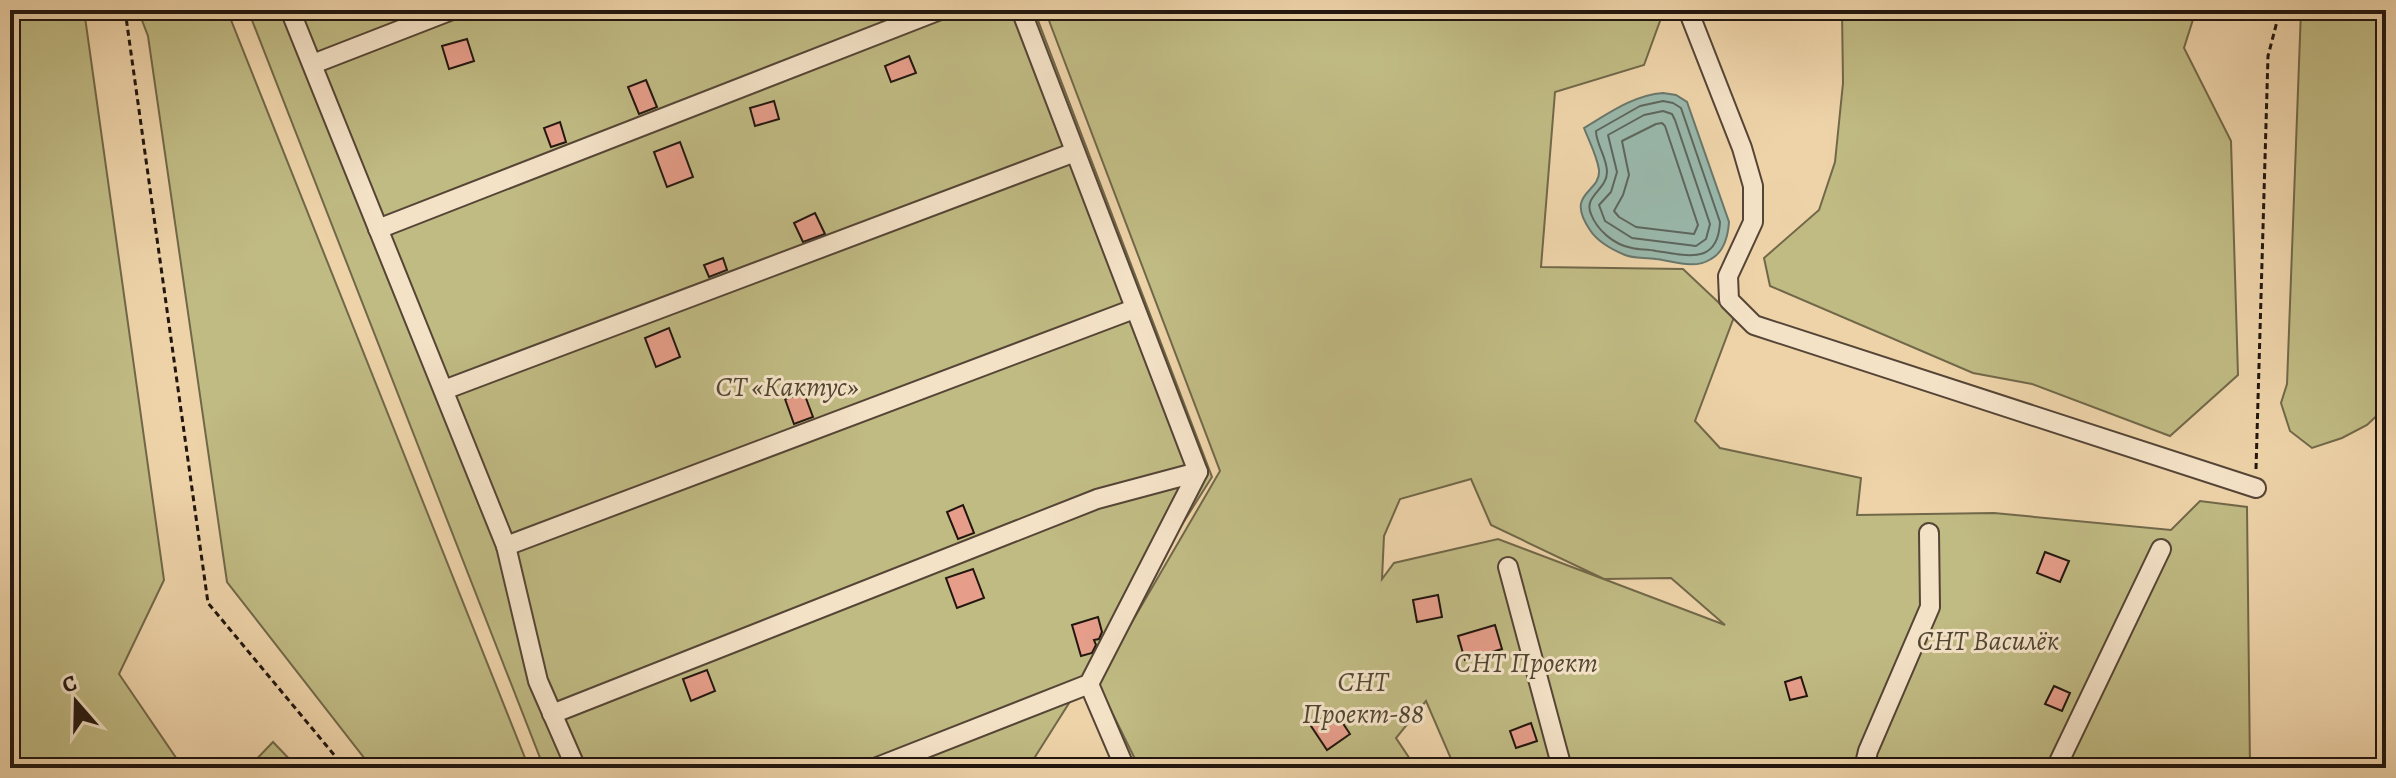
<svg xmlns="http://www.w3.org/2000/svg" width="2396" height="778" viewBox="0 0 2396 778" font-family="Alegreya,serif">
<style>
.green{fill:#c0ba83;stroke:#716849;stroke-width:2;fill-rule:evenodd}
.water{fill:#99b7aa;stroke:#69776c;stroke-width:2}
.lines{fill:none;stroke-linecap:round;stroke-linejoin:round}
.shore{stroke:#5e665c;stroke-width:2}
.building{fill:#e69e8a;stroke:#22160f;stroke-width:2}
.minor-casing{stroke:#554536;stroke-width:22}
.path{stroke:#22160f;stroke-width:3;stroke-dasharray:6 4;stroke-linecap:butt}
.minor{stroke:#f4e2c7;stroke-width:18}
.labels{text-anchor:middle;stroke-width:6;stroke-linejoin:round;paint-order:stroke}
.park-label{font-size:28px;font-style:italic;fill:#514732;stroke:#f4e2c7}
</style>
<rect width="100%" height="100%" fill="#eed3a9"/>
<filter id="stains"><feTurbulence type="fractalNoise" baseFrequency=".0025" numOctaves="4"/><feColorMatrix values="0 0 0 0 .2 0 0 0 0 .09 0 0 0 0 .02 0 0 0 .5 -.17"/></filter>
<radialGradient id="worn" r=".72"><stop offset=".6" stop-color="#630" stop-opacity="0"/><stop offset="1" stop-color="#630" stop-opacity=".3"/></radialGradient>
<g class="green">
<path d="M10,10H84L164,580L119,674L183,768H10Z"/>
<path d="M138,10H227L529,768H372L227,582L148,36Z"/>
<path d="M248,10H1034L1212,477L1028,768H544Z"/>
<path d="M1045,10H1664L1644,65L1555,92L1541,267L1683,269L1734,317L1695,421L1720,448L1861,478L1857,515L1994,513L2171,530L2200,501L2247,507L2250,768H1455L1426,701L1396,738L1416,768H1150L1134,757L1097,682L1220,471ZM1471,479L1491,525L1604,579L1671,578L1725,625L1498,539L1394,563L1382,579L1384,536L1400,499Z"/>
<path d="M1842,10H2196L2184,48L2231,141L2238,375L2170,436L2032,384L1973,373L1770,286L1764,258L1819,210L1835,162L1843,83Z"/>
<path d="M2301,10H2386V407L2367,425L2342,438L2312,448L2290,431L2281,403L2287,384Z"/>
<path d="M273,742L298,768H248Z"/>
</g>
<path class="water" d="M1663,93L1676,95L1687,102L1729,222C1728,236 1724,252 1711,259C1694,270 1673,261 1656,259C1646,257 1634,259 1625,255C1613,250 1597,241 1590,230C1564,191 1601,194 1599,170C1597,156 1589,141 1584,128C1609,113 1634,95 1663,93Z"/>
<g class="lines">
<g class="shore">
<path d="M1663,101L1673,103L1681,108L1720,222C1718,266 1686,255 1656,251C1648,249 1640,250 1632,248C1614,245 1597,230 1591,214C1583,196 1607,190 1607,172C1607,158 1596,144 1596,131L1640,106Z"/>
<path d="M1663,111L1672,114L1675,120L1710,224L1706,239L1696,246L1632,238L1605,221L1599,205L1611,192L1617,172L1608,135L1644,115Z"/>
<path d="M1656,124L1662,123L1665,126L1698,225L1694,234L1636,227L1619,217L1614,211L1623,195L1629,175L1622,141Z"/>
</g>
</g>
<g class="building">
<path d="M467,39L474,61L449,69L442,46Z"/>
<path d="M909,56L916,73L891,82L885,66Z"/>
<path d="M646,80L657,107L639,114L628,87Z"/>
<path d="M774,101L779,119L755,126L750,108Z"/>
<path d="M560,122L566,142L551,147L544,128Z"/>
<path d="M680,142L693,177L667,187L654,152Z"/>
<path d="M815,213L825,234L803,242L794,223Z"/>
<path d="M723,258L727,270L709,277L704,265Z"/>
<path d="M669,328L680,357L656,367L645,338Z"/>
<path d="M804,393L813,417L794,424L785,399Z"/>
<path d="M963,505L974,533L958,539L947,512Z"/>
<path d="M2045,552L2069,561L2060,582L2037,573Z"/>
<path d="M973,569L984,598L957,608L946,578Z"/>
<path d="M1438,595L1442,617L1417,622L1413,600Z"/>
<path d="M1098,617L1102,632L1099,639L1094,640L1096,645L1092,653L1081,656L1072,625Z"/>
<path d="M1495,625L1502,649L1465,660L1458,636Z"/>
<path d="M707,670L715,691L691,701L683,679Z"/>
<path d="M1801,677L1807,696L1790,700L1785,682Z"/>
<path d="M2054,686L2070,693L2062,711L2045,704Z"/>
<path d="M1334,710L1350,734L1327,750L1311,726Z"/>
<path d="M1531,723L1537,741L1516,748L1510,731Z"/>
</g>
<g class="lines">
<g class="minor-casing">
<g id="minor">
<path d="M290,10L506,546L538,681L576,768"/>
<path d="M1688,10L1742,148L1753,186V222L1728,276L1729,300L1754,325L2256,488"/>
<path d="M313,64L452,10"/>
<path d="M378,229L940,10"/>
<path d="M444,390L1075,152"/>
<path d="M506,546L1134,309"/>
<path d="M1508,567L1562,768"/>
<path d="M1089,684L1125,768"/>
<path d="M552,714L1097,499L1198,472"/>
<path d="M875,768L1089,684L1198,472L1021,10"/>
<path d="M1864,768L1868,751L1930,607L1929,533"/>
<path d="M2056,768L2161,549"/>
</g>
</g>
<g class="path">
<path d="M125,10L208,603L345,768"/>
<path d="M2256,469L2268,56L2280,10"/>
</g>
<use href="#minor" class="minor"/>
</g>
<g class="labels">
<g class="park-label">
<text x="787" y="396">СТ «Кактус»</text>
<text x="1988" y="650">СНТ Василёк</text>
<text x="1526" y="672">СНТ Проект</text>
<text x="1363" y="691">СНТ<tspan x="1363" dy="32">Проект-88</tspan></text>
</g>
</g>
<rect width="2396" height="778" fill="none" stroke="#eed3a9" stroke-width="40"/>
<rect x="12" y="12" width="2372" height="754" fill="none" stroke="#22160f" stroke-width="4"/>
<rect x="20" y="20" width="2356" height="738" fill="none" stroke="#22160f" stroke-width="2"/>
<g transform="translate(76 702) rotate(340)" stroke="#f4e2c7" stroke-width="6" paint-order="stroke">
<path d="M0-6L14 30L0 20L-14 30Z" fill="#22160f"/>
<text y="-12" font-size="22" font-weight="bold" text-anchor="middle" fill="#22160f">С</text>
</g>
<rect width="100%" height="100%" filter="url(#stains)"/>
<rect width="100%" height="100%" fill="url(#worn)"/>
</svg>
